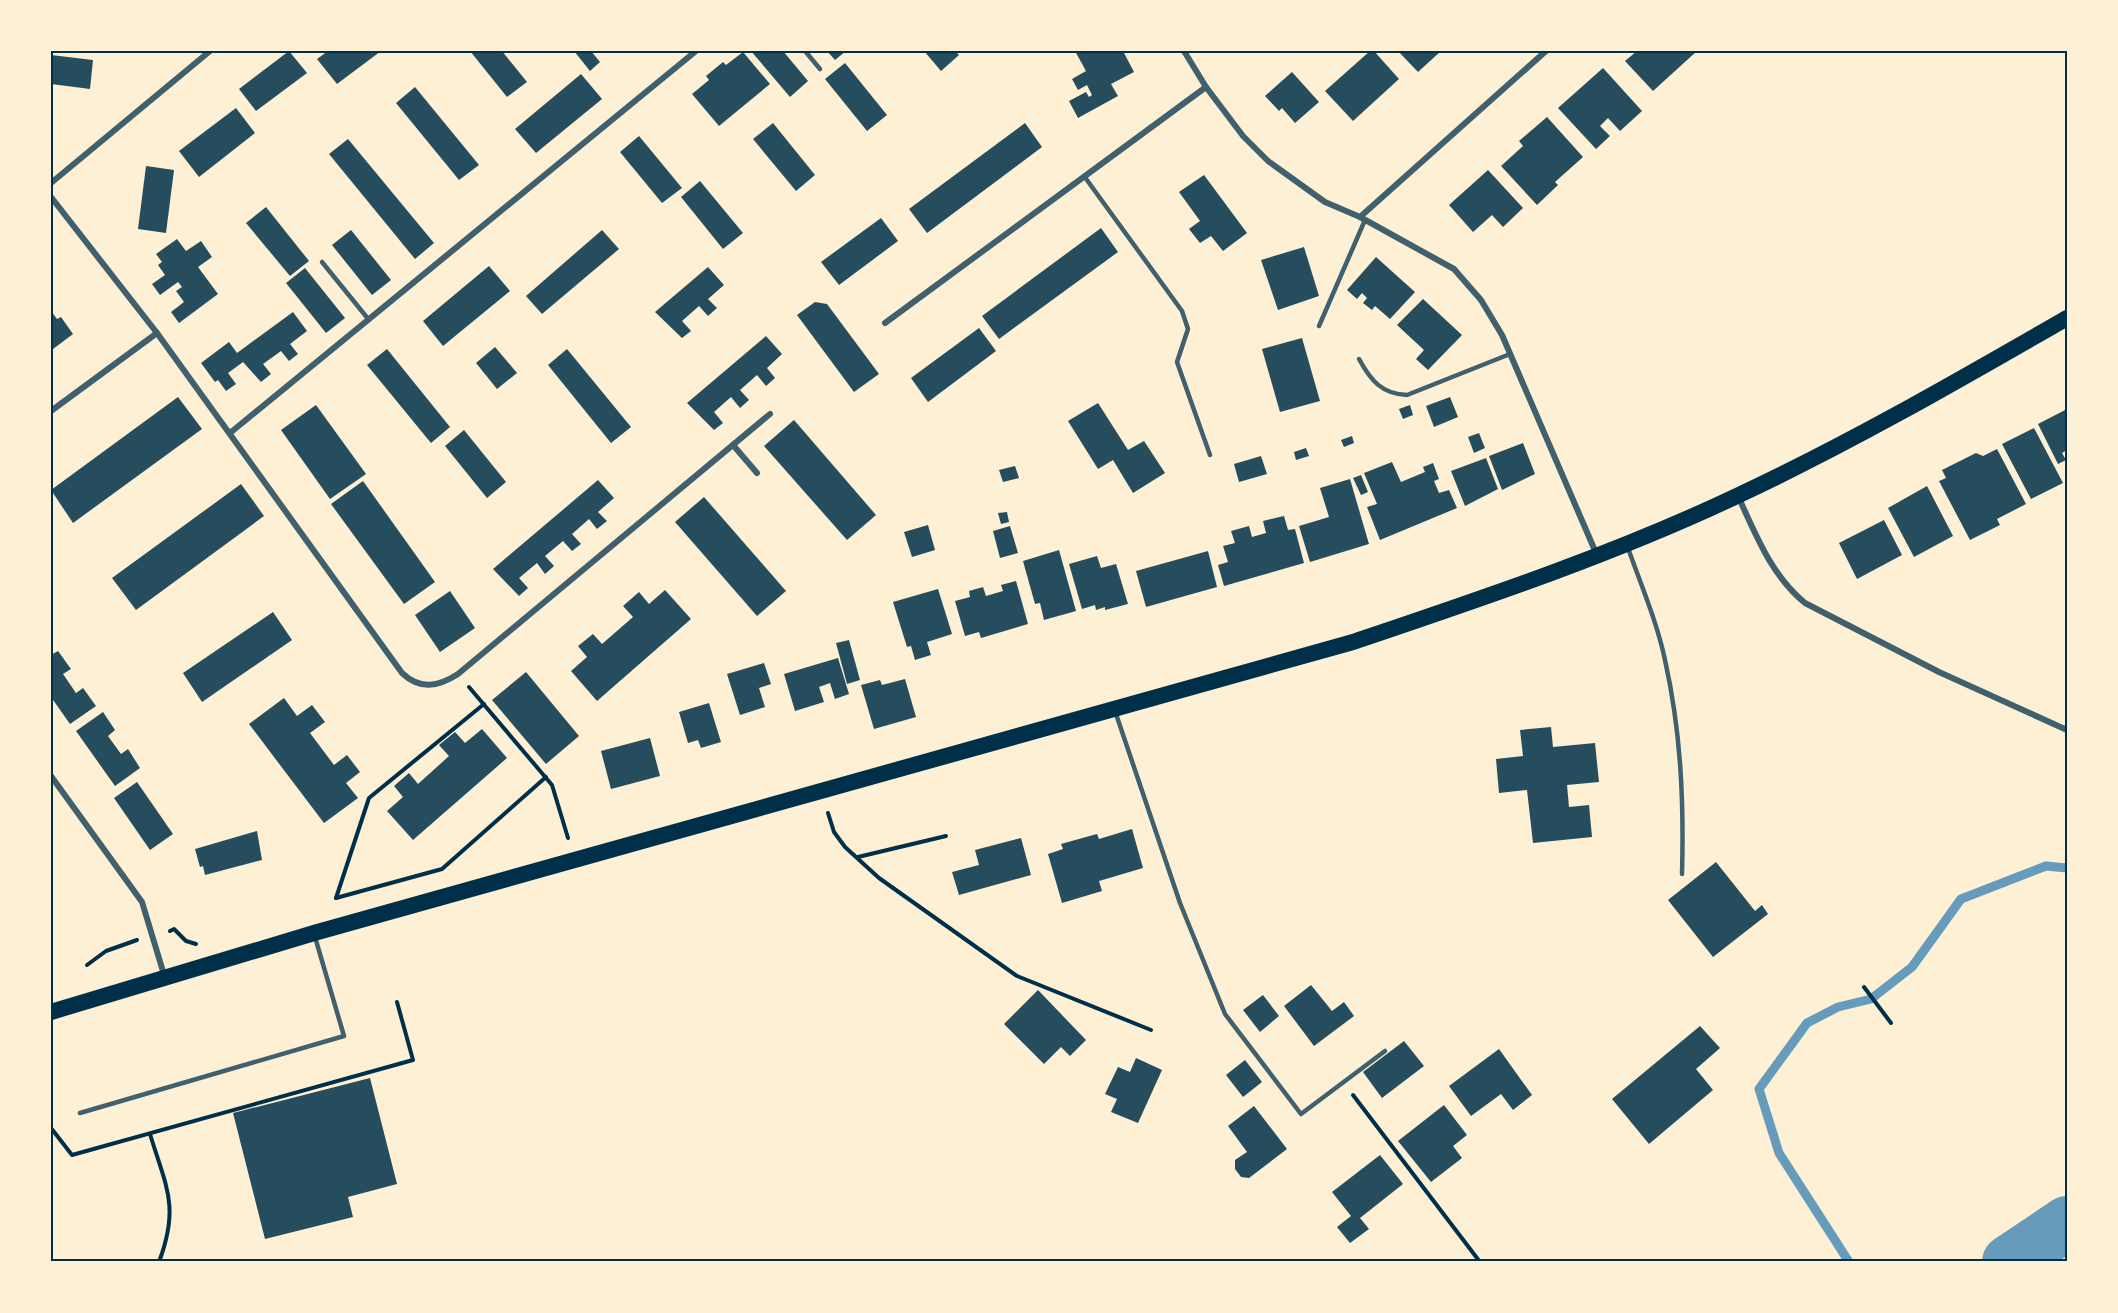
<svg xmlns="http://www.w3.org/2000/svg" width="2118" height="1313" viewBox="0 0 2118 1313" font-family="'DejaVu Sans',sans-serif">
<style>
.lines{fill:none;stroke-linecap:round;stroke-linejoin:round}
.stream{stroke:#669bbc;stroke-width:9}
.river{stroke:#669bbc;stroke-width:54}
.building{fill:#264d5e}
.path{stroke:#003049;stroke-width:4}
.service{stroke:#3f606c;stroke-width:4.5}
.minor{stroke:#3f606c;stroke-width:6}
.trunk{stroke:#003049;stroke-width:16}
.neatline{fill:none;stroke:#003049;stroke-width:2}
</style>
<rect width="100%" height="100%" fill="#fdf0d5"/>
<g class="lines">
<path class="stream" d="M1849,1262L1779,1153L1759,1089L1807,1023L1838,1007L1871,999L1912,967L1961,899L2046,866L2067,868"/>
<path class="river" d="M2009,1262L2067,1223"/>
</g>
<g class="building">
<path d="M289,51L307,73L256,111L239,89Z"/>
<path d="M328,51H381L337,84L317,59Z"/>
<path d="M470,51H502L527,82L507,97Z"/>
<path d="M574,51H591L600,62L590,71Z"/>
<path d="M751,51H783L808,81L790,97Z"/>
<path d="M827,51H846L835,60Z"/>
<path d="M924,51H955L959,55L941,71Z"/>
<path d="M1075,51H1123L1134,72L1111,84L1118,96L1078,118L1069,101L1086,92L1089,97L1092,95L1087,85L1078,90L1072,79L1086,71Z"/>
<path d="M1370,51H1374L1399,79L1353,121L1325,91Z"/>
<path d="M1398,51H1441L1418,72Z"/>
<path d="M1637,51H1697L1653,91L1625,61Z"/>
<path d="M743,52L770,84L719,126L692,94L709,80L706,76L723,62L726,65Z"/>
<path d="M51,55L93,60L90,89L51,84Z"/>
<path d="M845,63L887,115L867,131L825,79Z"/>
<path d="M1603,68L1642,111L1620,131L1608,118L1600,126L1610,136L1596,149L1558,108Z"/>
<path d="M1292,72L1319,102L1295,123L1282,108L1279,111L1265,96Z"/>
<path d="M581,74L602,99L536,153L515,129Z"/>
<path d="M415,87L479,165L459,180L396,103Z"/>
<path d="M236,108L255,133L199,177L179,151Z"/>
<path d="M1547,117L1583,157L1555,182L1558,185L1537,205L1501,166L1523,146L1519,141Z"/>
<path d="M773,123L815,175L796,191L753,139Z"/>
<path d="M1025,123L1042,147L927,233L909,209Z"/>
<path d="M639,136L682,188L662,203L620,152Z"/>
<path d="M348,139L434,243L415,259L329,154Z"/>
<path d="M146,166L174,170L166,233L138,229Z"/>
<path d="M1488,170L1523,208L1503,227L1492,215L1473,232L1449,205Z"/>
<path d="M1204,175L1247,233L1223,251L1211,236L1200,243L1189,229L1200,221L1179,192Z"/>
<path d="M700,181L743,233L723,249L681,197Z"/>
<path d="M266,207L309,261L290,276L246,223Z"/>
<path d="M881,218L898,241L839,285L821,262Z"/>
<path d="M1101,228L1118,252L999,339L982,316Z"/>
<path d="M351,230L391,280L372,295L332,245Z"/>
<path d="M602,230L619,249L542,314L526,296Z"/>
<path d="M177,239L186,251L201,241L212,257L198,267L218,294L179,323L171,312L184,302L176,291L182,287L178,282L160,295L152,284L165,275L158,265L162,262L156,254Z"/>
<path d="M1304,247L1319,296L1278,310L1261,260Z"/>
<path d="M1376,257L1415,292L1390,319L1375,306L1372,310L1363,303L1367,298L1362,293L1357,299L1347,290Z"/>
<path d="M489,266L510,291L443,346L423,321Z"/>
<path d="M708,267L724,285L708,299L717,308L708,316L699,306L682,321L691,331L682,338L655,312Z"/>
<path d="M305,268L345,318L326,333L286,283Z"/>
<path d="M1423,299L1462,335L1428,370L1416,359L1424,350L1397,325Z"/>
<path d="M815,302L827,304L879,374L854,392L797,315Z"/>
<path d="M51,311L57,319L61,317L73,334L53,349Z"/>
<path d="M293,312L307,331L290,344L298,354L289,361L281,351L263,364L271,374L261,382L243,362L228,373L236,384L226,391L218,380L215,382L201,363L229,342L237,353Z"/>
<path d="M979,328L996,351L928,402L911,378Z"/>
<path d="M766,336L782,354L767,368L775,378L766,386L757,375L740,390L749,400L740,408L731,397L714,412L723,423L714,430L687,403Z"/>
<path d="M1302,338L1320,401L1280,412L1262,349Z"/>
<path d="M495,347L517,373L497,389L476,363Z"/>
<path d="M387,349L450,427L431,443L367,365Z"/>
<path d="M567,349L631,427L611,443L548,365Z"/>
<path d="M178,397L202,429L73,523L51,490Z"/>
<path d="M1450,397L1458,417L1434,427L1426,406Z"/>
<path d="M1098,403L1128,450L1144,441L1165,473L1133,493L1113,460L1098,469L1068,421Z"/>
<path d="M316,405L366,474L330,499L281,430Z"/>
<path d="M1410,405L1413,415L1403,419L1399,409Z"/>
<path d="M2067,409V450L2062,453L2066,460L2058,464L2038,424Z"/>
<path d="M794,420L876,515L847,540L764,446Z"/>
<path d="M2034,428L2063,483L2031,499L2002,444Z"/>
<path d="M464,430L506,482L487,498L445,446Z"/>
<path d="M1479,433L1485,448L1474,453L1468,437Z"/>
<path d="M1352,436L1354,443L1344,447L1341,440Z"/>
<path d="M1523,443L1535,474L1502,490L1489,456Z"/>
<path d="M1306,448L1309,456L1296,460L1294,452Z"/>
<path d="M1997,449L2026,504L1997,519L2000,525L1970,540L1939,481L1946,478L1942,470L1976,453L1983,456Z"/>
<path d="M1261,456L1267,474L1239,482L1234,464Z"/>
<path d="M1486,458L1498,489L1465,506L1451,471Z"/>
<path d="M1392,462L1401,482L1425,472L1423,467L1433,463L1439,479L1434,481L1439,493L1449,490L1457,508L1380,540L1367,507L1377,504L1364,473Z"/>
<path d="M1015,466L1019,478L1003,482L999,470Z"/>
<path d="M1361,475L1368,492L1361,495L1353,478Z"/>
<path d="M1350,479L1369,544L1310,562L1299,526L1329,517L1320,488Z"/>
<path d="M598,480L614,498L598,512L607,521L597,529L589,519L572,534L581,544L572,551L563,541L545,556L554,566L545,574L537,563L519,578L528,588L519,596L493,569Z"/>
<path d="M363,481L435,582L404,604L331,504Z"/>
<path d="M241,484L264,516L136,610L112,578Z"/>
<path d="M1927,486L1953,536L1914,557L1888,508Z"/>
<path d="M704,497L786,591L757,616L675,522Z"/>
<path d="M1007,512L1009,522L1001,524L998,513Z"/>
<path d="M1284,516L1288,530L1295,529L1304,563L1224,586L1218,565L1228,562L1223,546L1235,543L1231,531L1249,526L1252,537L1266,533L1263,521Z"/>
<path d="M1884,520L1902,555L1857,579L1839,543Z"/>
<path d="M928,525L935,550L912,557L904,532Z"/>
<path d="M1010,526L1018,553L1000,558L993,531Z"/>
<path d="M1059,550L1076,611L1044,620L1040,603L1035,604L1023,561Z"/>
<path d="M1208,551L1217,587L1146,607L1136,571Z"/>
<path d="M1097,556L1101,568L1116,564L1128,604L1105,610V607L1096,610L1095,605L1082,609L1069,564Z"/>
<path d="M1016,581L1028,624L981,638L979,632L965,636L955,601L970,597L969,591L983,587L986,596L1003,591L1001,585Z"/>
<path d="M938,589L952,634L927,642L931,655L915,660L911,646L907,647L893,602Z"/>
<path d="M665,590L691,619L597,701L571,671L587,657L578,646L593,634L602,644L633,617L623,606L639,592L649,604Z"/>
<path d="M450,591L475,628L440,652L415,615Z"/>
<path d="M273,612L292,640L202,702L183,673Z"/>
<path d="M849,640L860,680L847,684L836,643Z"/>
<path d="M58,651L71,669L63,674L76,693L83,688L96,706L70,724L51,697V655Z"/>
<path d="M838,658L849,694L835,699L830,683L819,687L824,702L795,711L784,674Z"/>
<path d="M764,663L771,684L759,688L765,707L740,715L727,674Z"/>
<path d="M526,672L579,736L546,764L492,700Z"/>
<path d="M905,679L916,717L874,729L861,685L880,680L882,685Z"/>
<path d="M284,698L297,716L312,705L325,722L310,733L334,765L347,755L360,772L346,783L358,798L324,823L249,724Z"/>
<path d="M709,703L721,742L701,748L698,740L688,743L679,712Z"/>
<path d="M103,712L115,730L108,736L121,754L128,749L140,768L115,786L76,731Z"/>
<path d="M1551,727L1553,747L1595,743L1599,782L1567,785L1569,807L1589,805L1592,837L1533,843L1527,790L1499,793L1496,759L1523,756L1520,730Z"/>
<path d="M482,729L507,758L413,840L387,811L403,797L394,786L409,773L418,784L449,756L439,745L455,732L465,743Z"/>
<path d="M650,738L660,776L611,789L601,751Z"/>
<path d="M137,782L173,834L150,850L114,798Z"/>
<path d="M1132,829L1143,868L1099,881L1102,891L1062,903L1048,854L1063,849L1061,844L1086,837L1097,834L1099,839Z"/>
<path d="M257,831L262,860L205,875L203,866L200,867L195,849Z"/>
<path d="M1021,838L1031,875L959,895L952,872L979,865L975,850Z"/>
<path d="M1716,862L1755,911L1762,905L1768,914L1713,957L1668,900Z"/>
<path d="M1311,985L1332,1011L1344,1002L1354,1016L1314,1046L1284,1006Z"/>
<path d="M1038,990L1086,1040L1070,1056L1061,1047L1044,1064L1004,1024Z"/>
<path d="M1263,995L1279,1016L1260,1032L1243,1010Z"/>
<path d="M1700,1026L1720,1048L1696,1069L1713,1090L1649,1144L1612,1099Z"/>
<path d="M1404,1041L1424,1066L1382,1098L1363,1072Z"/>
<path d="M1499,1049L1532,1095L1513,1110L1501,1094L1471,1116L1449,1086Z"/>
<path d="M1136,1058L1162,1070L1138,1123L1111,1112L1117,1099L1105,1094L1118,1067L1130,1072Z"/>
<path d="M1245,1060L1262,1082L1243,1097L1226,1075Z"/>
<path d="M370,1078L397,1184L348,1197L353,1217L265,1239L233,1113Z"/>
<path d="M1444,1105L1467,1135L1453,1146L1462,1158L1431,1182L1398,1141Z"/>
<path d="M1254,1106L1287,1149L1249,1178L1241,1177L1235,1169V1160L1247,1152L1228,1126Z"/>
<path d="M1380,1155L1403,1184L1360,1218L1369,1229L1350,1243L1337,1227L1351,1216L1332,1192Z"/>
</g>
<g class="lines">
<g class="path">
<path d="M469,687L552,785L568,838"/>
<path d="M828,813L834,832L845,847L879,878L1017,976L1151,1030"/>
<path d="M858,857L946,836"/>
<path d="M336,898L369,798L484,704"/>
<path d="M336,898L442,869L546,777"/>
<path d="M170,931L174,929L186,941L196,944"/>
<path d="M87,965L106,951L137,940"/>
<path d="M1864,987L1891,1023"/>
<path d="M1353,1095L1480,1262"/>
<path d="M51,1128L72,1155L413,1060L397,1002"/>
<path d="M150,1134C166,1187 180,1206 159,1262"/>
</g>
<g class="service">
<path d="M805,51L820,69"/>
<path d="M1084,176L1182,311L1188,329L1177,362L1210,455"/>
<path d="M322,262L369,320"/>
<path d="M1319,326L1365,220"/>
<path d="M1359,359C1371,381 1382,394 1407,395L1510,354"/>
<path d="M1628,548C1641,585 1657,622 1665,660C1681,732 1684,801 1682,874"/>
<path d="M1115,711L1180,903L1225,1014L1301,1114L1385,1051"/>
<path d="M80,1113L344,1036L315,937"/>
</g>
<g class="minor">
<path d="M1184,51L1206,87L1243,136L1268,161L1325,202L1360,217L1454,269L1481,300L1502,335L1596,553"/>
<path d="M51,183L210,51"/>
<path d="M51,197L157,333L402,673C420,690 438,687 458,674L770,414"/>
<path d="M1360,217L1546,51"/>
<path d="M885,323L1206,87"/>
<path d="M51,411L157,333"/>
<path d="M230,433L696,51"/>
<path d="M733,445L757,473"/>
<path d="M1738,496C1756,535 1771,575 1805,603L1939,672L2067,730"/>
<path d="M51,776L142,902L165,978"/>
</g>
<path class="trunk" d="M51,1012L314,933L1353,642C1483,598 1615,554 1739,495C1852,442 1959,380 2067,318"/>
</g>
<rect width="2118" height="1313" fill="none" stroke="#fdf0d5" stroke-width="105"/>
<rect x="52" y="52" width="2014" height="1208" class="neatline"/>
</svg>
